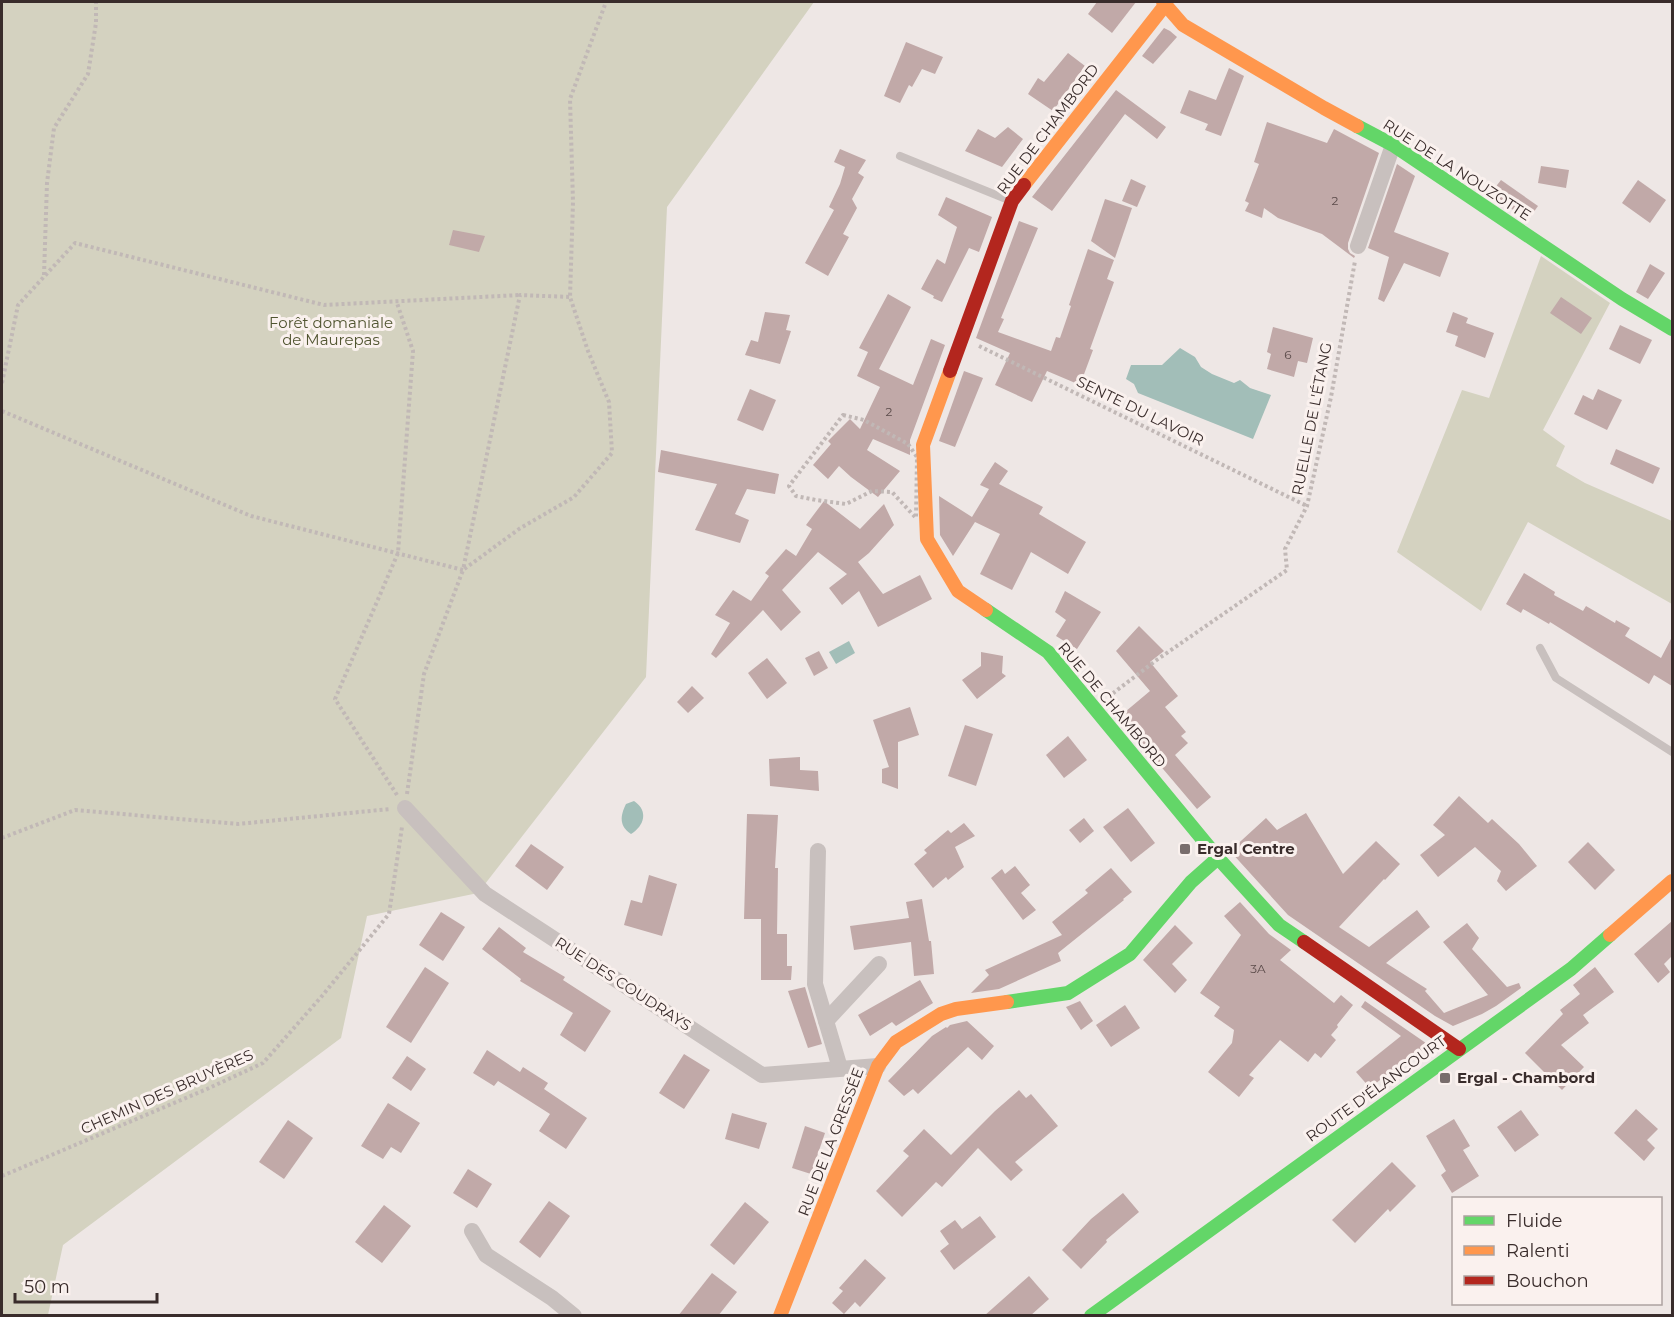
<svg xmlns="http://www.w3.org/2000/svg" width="1674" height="1317" viewBox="0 0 1674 1317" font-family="Montserrat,sans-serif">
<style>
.green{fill:#d4d2c0}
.water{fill:#a2beb8}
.building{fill:#c1a9a8}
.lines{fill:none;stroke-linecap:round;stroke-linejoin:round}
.path{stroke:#c1b8b6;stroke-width:4;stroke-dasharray:3 3;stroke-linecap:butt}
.lane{stroke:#c8c0be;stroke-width:8}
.street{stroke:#c8c0be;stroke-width:16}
.fast{stroke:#63d668;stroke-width:14}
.slow{stroke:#ff974d;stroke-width:14}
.jam{stroke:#b3261e;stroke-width:14}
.poi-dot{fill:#786d6c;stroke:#faf1ee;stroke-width:2}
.labels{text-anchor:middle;stroke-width:6;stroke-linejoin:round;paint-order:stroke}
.number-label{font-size:12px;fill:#5b4b4a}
.street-label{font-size:15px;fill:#392c2b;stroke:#faf1ee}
.park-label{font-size:15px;fill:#515531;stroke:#faf1ee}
.poi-label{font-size:15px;font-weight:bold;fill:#392c2b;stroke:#faf1ee;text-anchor:start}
</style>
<rect width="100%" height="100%" fill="#eee7e5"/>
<g class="green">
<path d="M2,2H814L667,207L646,677L478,893L367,916L341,1038L63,1245L48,1315L2,1316Z"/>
<path d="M1541,256L1610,303L1543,430L1565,446L1556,466L1585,483L1672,521V604L1528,522L1481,611L1397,552L1462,390L1489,398Z"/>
</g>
<g class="water">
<path d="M1180,348L1195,357L1201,367L1212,374L1234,383L1240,380L1250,388L1271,395L1253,439L1138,393L1134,384L1126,379L1131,365H1162Z"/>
<path d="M849,641L855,653L836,664L829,652Z"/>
<path d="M634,801C649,811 644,826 631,834C619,826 620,816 626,804Z"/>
</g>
<g class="building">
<path d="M1097,2H1136L1112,33L1088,14Z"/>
<path d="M1164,28L1170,31L1177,37L1153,64L1142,56Z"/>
<path d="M906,42L943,57L935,74L922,69L912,87L909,85L900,103L884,96Z"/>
<path d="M1068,53L1085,66L1053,111L1028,94L1038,78L1044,82Z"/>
<path d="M1229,68L1244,76L1221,136L1205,130L1208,124L1180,113L1189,90L1216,100Z"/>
<path d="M1116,90L1166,127L1157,139L1125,114L1052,211L1032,197Z"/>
<path d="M1267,122L1327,143L1334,129L1379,153L1348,243V249L1350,253L1355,256L1354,258L1322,234L1278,218L1264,208L1262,218L1245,211L1249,203L1245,201L1259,164L1254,162Z"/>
<path d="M1008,127L1023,139L1002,167L965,151L978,129L995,138Z"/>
<path d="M840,149L866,160L858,173L864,177L852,199L857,208L843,234L849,237L828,276L805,263L834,210L829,207L840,184L845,167L834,162Z"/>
<path d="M1397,164L1415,176L1394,232L1449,253L1440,277L1404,263L1384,302L1378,299L1389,257L1368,248Z"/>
<path d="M1541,166L1569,170L1566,188L1538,183Z"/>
<path d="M1131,179L1146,186L1137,207L1122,201Z"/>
<path d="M1501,180L1538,206L1528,220L1490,194Z"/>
<path d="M1638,180L1666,200L1650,223L1622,203Z"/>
<path d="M946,197L992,217L979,252L969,248L942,302L933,298L934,296L921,289L937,259L945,264L957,227L938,215Z"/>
<path d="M1105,199L1132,208L1115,258L1091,241Z"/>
<path d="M1019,221L1038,228L1001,318L1004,319L998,332L1051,351L1056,337L1060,338L1071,306L1069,305L1088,249L1114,260L1107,279L1114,282L1090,349L1093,350L1080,385L1047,371L1032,402L995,385L1010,353L976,338Z"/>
<path d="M453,230L485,236L479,252L449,245Z"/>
<path d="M1650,264L1665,273L1648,299L1636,292Z"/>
<path d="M888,294L911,307L879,369L913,385L931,339L945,345L910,440V455L873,439L867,450L900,471L878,497L851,477L839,466L828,479L813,465L831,444L828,441L850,419L860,429L880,387L857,376L868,352L859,348Z"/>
<path d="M1561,297L1592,318L1581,334L1550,313Z"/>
<path d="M765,312L790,315L786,330L791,331L780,364L745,355L751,340L758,342Z"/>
<path d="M1453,312L1468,318L1466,323L1494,333L1485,358L1455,346L1458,336L1446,332Z"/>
<path d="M1620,325L1652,340L1640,364L1609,349Z"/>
<path d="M1273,327L1313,338L1307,363L1298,361L1294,377L1267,369L1271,354L1267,352Z"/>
<path d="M964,371L983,378L955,447L939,441Z"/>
<path d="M750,389L776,400L763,431L737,420Z"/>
<path d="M1598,389L1622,400L1607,430L1574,414L1583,395L1593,400Z"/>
<path d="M1616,449L1660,468L1653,484L1610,464Z"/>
<path d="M661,450L779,474L775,494L747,489L735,514L749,520L740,543L695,530L717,484L658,472Z"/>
<path d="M995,462L1008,471L999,484L1043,507L1039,514L1086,542L1068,574L1031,552L1012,590L980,574L1000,534L975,522L953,556L940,535L939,496L972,517L989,489L980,485Z"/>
<path d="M824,501L860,529L884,504L894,525L869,553L858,562L883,594L920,575L932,599L878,627L859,591L842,605L829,588L847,574L818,552L782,590L801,612L781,631L763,610L716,658L711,654L730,623L715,615L733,590L751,601L769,576L765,573L786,549L796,556L812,529L806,525Z"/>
<path d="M1524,573L1555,592L1554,595L1583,611L1586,606L1615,623L1616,620L1630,628L1625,636L1661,658L1672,637V686L1654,675L1649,684L1550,622L1549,624L1523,609L1521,613L1506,604Z"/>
<path d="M1065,591L1101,612L1077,649L1056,636L1066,620L1055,612Z"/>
<path d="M1139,626L1164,651L1150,662L1178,696L1165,707L1186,732L1181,736L1188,743L1175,755L1211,797L1197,809L1119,717L1150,691L1116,651Z"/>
<path d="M819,651L828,668L814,676L805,658Z"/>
<path d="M981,652L1003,656L1002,673L1006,676L977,699L962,680L981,666Z"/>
<path d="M767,658L787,683L767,699L748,673Z"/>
<path d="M692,686L704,698L688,713L677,702Z"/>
<path d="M910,707L919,735L898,742V789L882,783V769L889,767L873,720Z"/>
<path d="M965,725L993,734L976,786L948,776Z"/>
<path d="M1068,736L1087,760L1064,778L1046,755Z"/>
<path d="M800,757V770L818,771L819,791L770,786L769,759Z"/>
<path d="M1459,796L1488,823L1492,819L1519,844L1537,866L1506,891L1497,881L1501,871L1475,847L1438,877L1420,855L1445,835L1433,825Z"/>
<path d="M1128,808L1155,843L1131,862L1103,827Z"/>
<path d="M1306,813L1343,874L1376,841L1400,864L1385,880L1384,879L1339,927L1369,947L1417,910L1430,927L1386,963L1427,989L1425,991L1444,1013L1488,995L1443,942L1467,923L1479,938L1472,949L1507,987L1519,983L1521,988L1496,1006L1482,1014L1453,1026L1435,1016L1288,915L1230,851L1266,818L1277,830Z"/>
<path d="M747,814L778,815L775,868H778L777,934H787V966H792L791,980H761V919H744Z"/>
<path d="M1084,818L1094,831L1080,843L1069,830Z"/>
<path d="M964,823L975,836L955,847L964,867L948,880L946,877L933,888L914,864L927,853L924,850L948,830L951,833Z"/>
<path d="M1588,842L1615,870L1595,890L1568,862Z"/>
<path d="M531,844L564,867L547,890L515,866Z"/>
<path d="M1015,866L1030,885L1021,893L1036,910L1023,920L991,878L1002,869L1005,874Z"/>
<path d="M1111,868L1132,892L1123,899L1124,900L1058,953L1061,961L999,989L971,993L989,975L985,970L1062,935L1052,922L1088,893L1085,890Z"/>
<path d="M649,875L677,884L662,936L624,925L631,900L642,903Z"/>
<path d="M922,899L929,941H931L934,974L914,976L911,942L854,950L850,926L909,918L906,902Z"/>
<path d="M1240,902L1269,934L1291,950L1280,960L1334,1003L1341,995L1353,1005L1337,1025L1338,1027L1331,1035L1336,1040L1321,1058L1315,1053L1308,1062L1280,1040L1249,1075L1254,1078L1239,1097L1208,1072L1232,1043L1234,1030L1214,1016L1220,1007L1200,993L1241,935L1224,916Z"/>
<path d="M441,912L465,927L443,961L419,945Z"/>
<path d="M1672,921V956L1664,964L1670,972L1658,983L1634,954Z"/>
<path d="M1175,925L1193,943L1172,964L1187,980L1175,993L1143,960Z"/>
<path d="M499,927L526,948L523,952L565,977L563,980L611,1011L585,1052L560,1035L573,1013L520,981L521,979L482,949Z"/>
<path d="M425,967L449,983L411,1043L386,1027Z"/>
<path d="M1595,967L1614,992L1583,1015L1589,1023L1561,1045L1584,1067L1562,1090L1525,1053L1563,1014L1560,1010L1580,994L1573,985Z"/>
<path d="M920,980L933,1003L896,1026L892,1022L870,1036L858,1015Z"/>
<path d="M805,987L822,1044L808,1048L788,991Z"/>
<path d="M1080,1001L1093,1021L1081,1030L1066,1007Z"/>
<path d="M1365,1001L1436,1050L1428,1055L1419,1049L1370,1088L1356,1072L1401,1036L1361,1007Z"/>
<path d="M1125,1005L1140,1028L1111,1047L1096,1025Z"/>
<path d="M967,1021L994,1046L982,1060L968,1047L918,1094L913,1089L904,1096L888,1081L932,1036L946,1027L947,1028L950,1025Z"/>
<path d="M487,1050L520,1072L523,1067L548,1083L544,1089L587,1118L566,1149L539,1131L550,1114L498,1081L494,1086L473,1073Z"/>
<path d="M684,1054L710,1070L684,1109L659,1093Z"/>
<path d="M407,1056L426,1069L411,1091L392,1078Z"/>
<path d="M1019,1090L1026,1098L1031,1094L1058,1126L1015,1162L1023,1170L1011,1181L978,1148L942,1187L936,1182L902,1217L876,1191L909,1156L903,1151L924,1129L951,1155L995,1111Z"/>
<path d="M388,1103L420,1123L401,1153L391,1147L383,1159L361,1146Z"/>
<path d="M1636,1109L1658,1129L1647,1140L1655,1148L1644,1161L1614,1133Z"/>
<path d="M1521,1110L1539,1135L1515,1152L1497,1127Z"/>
<path d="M732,1113L767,1123L759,1149L725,1139Z"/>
<path d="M1454,1119L1470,1146L1463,1150L1479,1176L1452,1193L1441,1175L1446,1171L1426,1136Z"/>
<path d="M288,1120L313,1138L284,1179L259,1162Z"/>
<path d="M805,1126L825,1133L811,1174L792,1168Z"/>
<path d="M1392,1162L1416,1186L1390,1212L1388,1209L1355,1243L1332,1220Z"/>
<path d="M468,1169L492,1184L477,1208L453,1193Z"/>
<path d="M1123,1193L1139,1212L1106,1240L1107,1242L1081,1269L1062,1250L1091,1219Z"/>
<path d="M549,1201L570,1216L540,1258L519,1242Z"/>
<path d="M745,1202L769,1222L734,1265L710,1245Z"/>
<path d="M384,1205L411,1226L382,1263L355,1242Z"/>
<path d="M980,1216L996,1237L954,1270L940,1251L949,1244L940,1231L955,1220L962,1229Z"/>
<path d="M865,1259L886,1278L860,1307L855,1302L844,1314L832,1303L843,1291L839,1288Z"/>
<path d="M712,1273L737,1292L718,1316H678Z"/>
<path d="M1029,1276L1049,1299L1030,1316H984Z"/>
</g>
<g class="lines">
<g class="path">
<path d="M44,275L47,183L54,128L88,74L96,23V2"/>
<path d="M979,346L1307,506"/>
<path d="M2,383L18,305L75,243L324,305L520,295"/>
<path d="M2,411L251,516L463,570L520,295L570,297"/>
<path d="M843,415L864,420L908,444L917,457L916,518L892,492L872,491L846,504L816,500L796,496L789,486Z"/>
<path d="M1108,697L1158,659L1287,570L1285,549L1307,506L1331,397L1355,261"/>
<path d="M407,794L424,674L463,570L519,529L574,497L612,453L609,402L588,351L570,297L573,202L570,99L606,2"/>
<path d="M397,795L335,699L398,553L413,351L397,303"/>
<path d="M2,838L75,810L238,824L390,809"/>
<path d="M2,1176L207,1089L263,1063L322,996L389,914L402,827"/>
</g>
<g class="lane">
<path d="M900,156L1011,201"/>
<path d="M1540,648L1556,678L1672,752"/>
</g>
<g class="street">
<path d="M1358,246L1393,145"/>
<path d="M405,808L485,894L762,1075L878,1066"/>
<path d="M818,851L815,984L840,1068"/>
<path d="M826,1021L879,964"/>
<path d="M472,1231L486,1255L552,1298L574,1316"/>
</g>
<g class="fast">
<path d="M1357,126L1393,145L1622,299L1672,329"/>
<path d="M986,610L1048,652L1218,858L1279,925L1304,942"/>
<path d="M1007,1002L1068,993L1130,954L1191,882L1218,858"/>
<path d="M1091,1316L1571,969L1610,935"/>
</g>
<g class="slow">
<path d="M1163,2L1183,25L1324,108L1357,126"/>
<path d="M1024,185L1166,4"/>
<path d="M950,371L923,445L927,539L958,591L986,610"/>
<path d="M1610,935L1672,881"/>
<path d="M780,1316L878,1066L896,1042L941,1014L956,1009L1007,1002"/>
</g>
<g class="jam">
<path d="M950,371L1012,201L1024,185"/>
<path d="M1304,942L1459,1049"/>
</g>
</g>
<g class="poi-dot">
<rect x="1179" y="843" width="12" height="12" rx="3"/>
<rect x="1439" y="1072" width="12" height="12" rx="3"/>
</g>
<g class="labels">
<g class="number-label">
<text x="1335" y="205">2</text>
<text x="1288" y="359">6</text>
<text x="889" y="416">2</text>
<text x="1258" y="973">3A</text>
</g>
<g class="street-label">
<text transform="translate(1048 129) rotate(-53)" y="5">RUE DE CHAMBORD</text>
<text transform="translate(1457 170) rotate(33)" y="5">RUE DE LA NOUZOTTE</text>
<text transform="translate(1140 411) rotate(26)" y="5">SENTE DU LAVOIR</text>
<text transform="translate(1312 419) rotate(-79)" y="5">RUELLE DE L'ÉTANG</text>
<text transform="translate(1112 705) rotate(50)" y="5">RUE DE CHAMBORD</text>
<text transform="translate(623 984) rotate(33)" y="5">RUE DES COUDRAYS</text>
<text transform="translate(1376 1089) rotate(-36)" y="5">ROUTE D'ÉLANCOURT</text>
<text transform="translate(167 1092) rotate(-24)" y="5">CHEMIN DES BRUYÈRES</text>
<text transform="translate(831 1142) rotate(-69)" y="5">RUE DE LA GRESSÉE</text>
</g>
<g class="park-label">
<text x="331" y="328">Forêt domaniale<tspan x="331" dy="17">de Maurepas</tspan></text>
</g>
<g class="poi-label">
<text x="1197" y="854">Ergal Centre</text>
<text x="1457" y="1083">Ergal - Chambord</text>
</g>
</g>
<rect width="1674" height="1317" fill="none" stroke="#392c2b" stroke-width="6"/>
<rect x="1452" y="1197" width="210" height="108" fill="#faf1ee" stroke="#ada2a0" stroke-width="1.5"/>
<rect x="1464" y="1216" width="30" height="9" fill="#63d668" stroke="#ada2a0" stroke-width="1.5"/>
<text x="1506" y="1227" font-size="18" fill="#392c2b">Fluide</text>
<rect x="1464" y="1246" width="30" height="9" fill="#ff974d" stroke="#ada2a0" stroke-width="1.5"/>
<text x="1506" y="1257" font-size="18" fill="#392c2b">Ralenti</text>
<rect x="1464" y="1276" width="30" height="9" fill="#b3261e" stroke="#ada2a0" stroke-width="1.5"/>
<text x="1506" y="1287" font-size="18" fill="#392c2b">Bouchon</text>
<path d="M15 1293v9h142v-9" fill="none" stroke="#392c2b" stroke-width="3"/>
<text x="24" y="1293" font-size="18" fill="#392c2b" stroke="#faf1ee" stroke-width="4.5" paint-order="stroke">50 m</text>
</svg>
